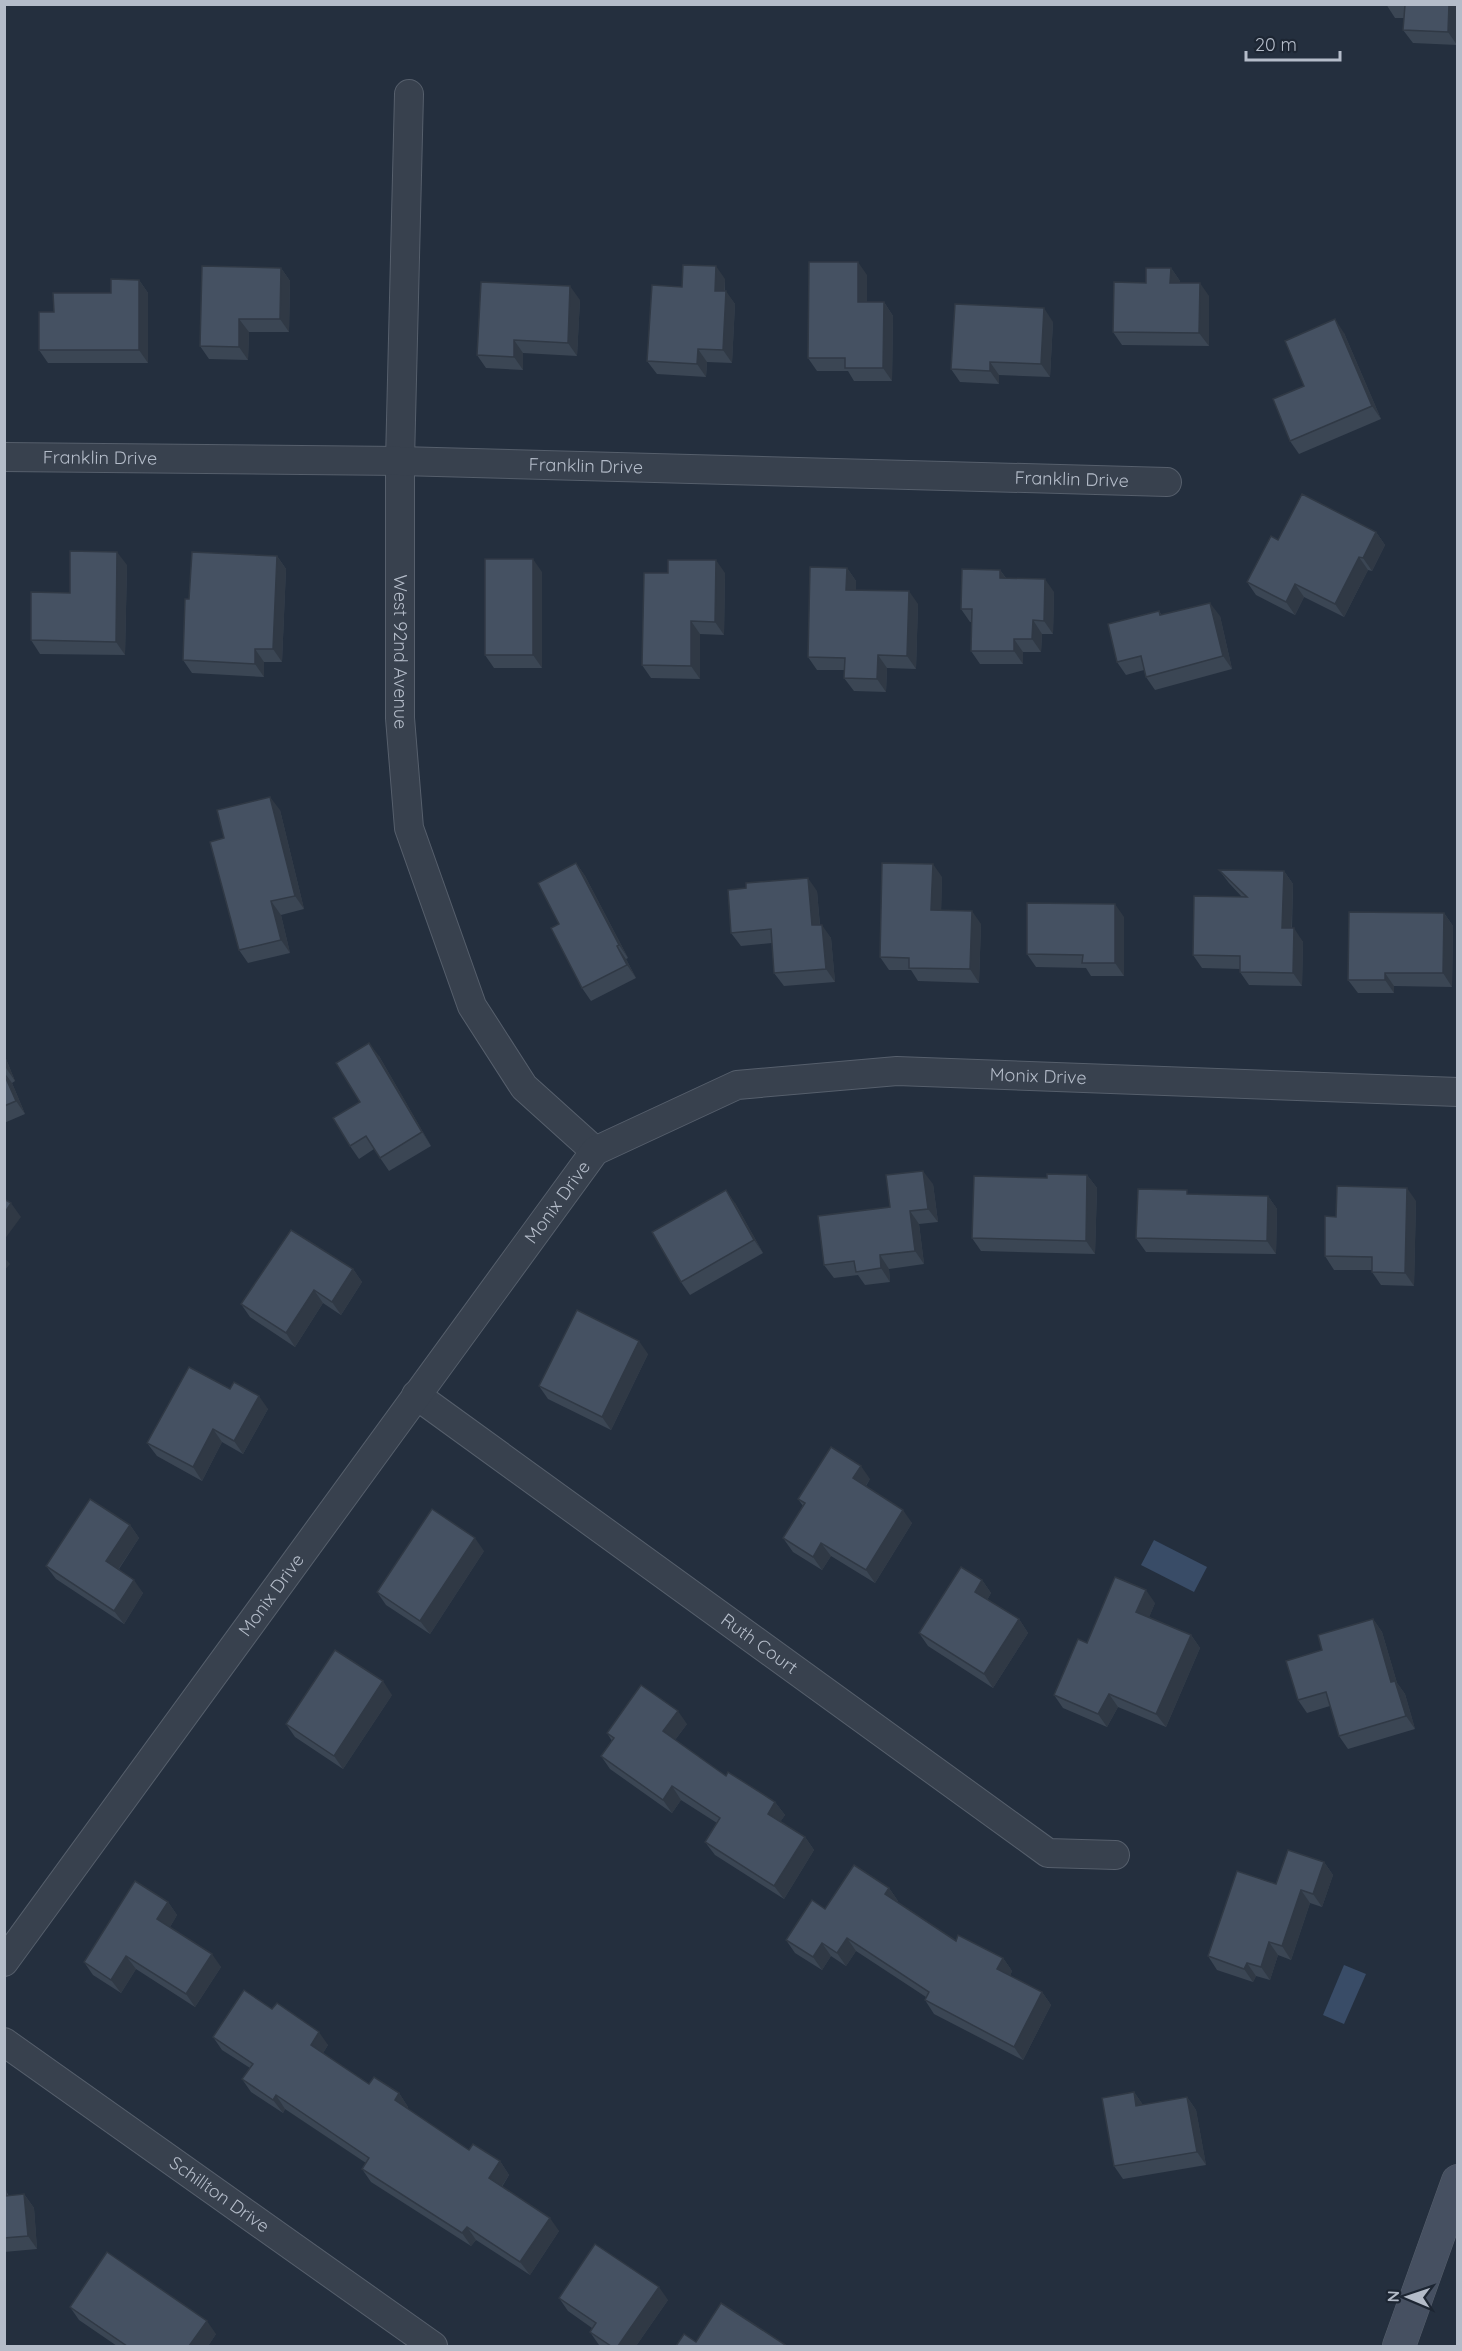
<svg xmlns="http://www.w3.org/2000/svg" width="1462" height="2351" viewBox="0 0 1462 2351" font-family="Quicksand,sans-serif">
<style>
.water{fill:#394c67}
.lines{fill:none;stroke-linecap:round;stroke-linejoin:round}
.street-casing{stroke:#565f6c;stroke-width:30}
.secondary-casing{stroke:#565f6c;stroke-width:34}
.street{stroke:#38414e;stroke-width:28}
.secondary{stroke:#465061;stroke-width:33}
.wall{fill:#3b4654}
.shaded-wall{fill:#303945}
.building{fill:#455162;stroke:#303945;stroke-width:1.5}
.labels{text-anchor:middle;stroke-width:4.5;stroke-linejoin:round;paint-order:stroke}
.street-label{font-size:18px;fill:#b4bcc9;stroke:#1d2633}
</style>
<rect width="100%" height="100%" fill="#242f3e"/>
<g class="water">
<path d="M1154,1540L1207,1567L1194,1592L1141,1565Z"/>
<path d="M1344,1965L1366,1974L1344,2024L1323,2015Z"/>
</g>
<g class="lines">
<g class="street-casing">
<g id="street">
<path id="s1" d="M409,94L400,461V718L409,828L472,1006L524,1087L595,1151"/>
<path id="s2" d="M4,457L400,461L1167,482"/>
<path id="s3" d="M416,1395L1048,1853L1115,1855"/>
<path id="s4" d="M4,1962L595,1151L737,1085L897,1071L1458,1092"/>
<path id="s5" d="M4,2042L433,2346"/>
</g>
</g>
<g class="secondary-casing">
<path id="secondary" d="M1399,2346L1458,2181"/>
</g>
<use href="#street" class="street"/>
<use href="#secondary" class="secondary"/>
</g>
<g class="wall">
<path d="M1386,4H1458L1457,45L1413,43L1403,30L1404,18H1395Z"/>
<path d="M281,268L290,281L289,332H249L248,360L209,359L200,346Z"/>
<path d="M1171,268L1180,281V283L1209,296V346L1122,345L1113,332L1146,283Z"/>
<path d="M867,275V302H884L893,316L892,381H854L848,371H817L808,358Z"/>
<path d="M725,279V291L735,304L732,363L707,362L706,377L657,374L647,361L682,287Z"/>
<path d="M139,280L148,293V363H48L39,350L54,312L111,293Z"/>
<path d="M580,300L577,356L523,353V370L486,368L477,355Z"/>
<path d="M1053,322L1050,377L999,375V384L960,382L951,369Z"/>
<path d="M1344,333L1381,419L1299,454L1290,441L1304,386Z"/>
<path d="M1376,532L1385,545L1372,571L1368,570L1344,617L1304,597L1295,615L1256,595L1247,582L1278,540Z"/>
<path d="M277,556L286,569L282,662H264V677L192,673L183,660L189,599Z"/>
<path d="M127,565L125,655L40,654L31,640L70,593Z"/>
<path d="M847,568L856,581V590L918,604L916,669L887,668L886,692L854,691L844,678V670H817L808,657Z"/>
<path d="M1000,570L1006,578L1054,592L1053,634H1042L1041,652H1023V664H980L971,651L972,622H970L961,609Z"/>
<path d="M542,572V668H494L485,655Z"/>
<path d="M725,573L724,635L700,634V679L651,678L642,665Z"/>
<path d="M1159,611L1161,614L1220,616L1232,669L1155,690L1146,677L1144,670L1126,675L1117,662Z"/>
<path d="M280,810L304,909L281,915L290,953L248,963L239,950L224,838Z"/>
<path d="M576,863L585,876L628,958L626,959L636,978L591,1001L582,988L559,924Z"/>
<path d="M1219,870L1284,871L1293,884L1292,928L1303,942L1302,986L1249,985L1240,972V969L1202,968L1193,955L1242,897L1229,883Z"/>
<path d="M942,877L941,910L981,924L979,983L918,981L911,970H889L880,957Z"/>
<path d="M817,891L820,925L831,938L835,982L784,986L774,973L772,943L741,946L731,933Z"/>
<path d="M1444,913L1453,926L1452,987L1394,986V993H1358L1348,980Z"/>
<path d="M1124,917V976H1091L1086,968L1036,967L1027,954Z"/>
<path d="M4,1054L15,1081L12,1083L25,1114L4,1123Z"/>
<path d="M379,1056L431,1146L389,1171L374,1149L359,1159L350,1146L360,1102Z"/>
<path d="M1087,1175L1097,1188L1095,1254L981,1251L972,1238L1047,1178Z"/>
<path d="M933,1184L938,1222L919,1224L924,1264L889,1269L890,1282L865,1285L858,1275L834,1278L824,1265L890,1207Z"/>
<path d="M1189,1194L1268,1196L1277,1209L1276,1254L1146,1252L1136,1238Z"/>
<path d="M1416,1201L1414,1286L1381,1285L1372,1272V1270H1334L1325,1256L1336,1217Z"/>
<path d="M735,1203L763,1253L690,1295L681,1282Z"/>
<path d="M353,1269L362,1282L341,1315L323,1303L295,1347L250,1317L241,1304Z"/>
<path d="M648,1354L611,1430L548,1399L539,1386Z"/>
<path d="M230,1389L268,1409L243,1454L222,1442L202,1481L157,1456L147,1443Z"/>
<path d="M870,1479L866,1486L912,1523L875,1583L831,1556L822,1570L793,1552L783,1538L803,1506L798,1499Z"/>
<path d="M130,1525L139,1538L119,1569L143,1593L124,1624L56,1579L46,1566Z"/>
<path d="M484,1551L430,1634L386,1605L377,1592Z"/>
<path d="M982,1580L991,1593L987,1600L1019,1619L1028,1633L993,1688L928,1646L919,1633Z"/>
<path d="M1155,1603L1149,1617L1191,1635L1200,1648L1166,1727L1118,1707L1107,1727L1063,1708L1054,1695L1087,1643Z"/>
<path d="M1373,1619L1382,1632L1397,1683L1405,1694L1415,1729L1348,1749L1339,1736L1330,1706L1307,1713L1298,1700L1322,1650Z"/>
<path d="M392,1695L343,1769L295,1737L286,1724Z"/>
<path d="M687,1724L675,1740L726,1776L775,1802L785,1815L780,1822L805,1837L814,1850L784,1899L715,1855L705,1842L717,1823L681,1800L672,1813L610,1769L601,1756L612,1741L607,1733Z"/>
<path d="M1324,1862L1333,1875L1322,1907L1310,1903L1291,1960L1278,1955L1270,1980L1256,1976L1253,1982L1217,1970L1208,1956L1276,1884Z"/>
<path d="M889,1888L898,1901L897,1902L956,1941L1003,1958L1012,1971L1010,1976L1042,1992L1051,2005L1023,2060L934,2014L925,2000L926,1997L856,1951L846,1966L831,1956L822,1970L795,1953L786,1940L825,1909Z"/>
<path d="M168,1902L177,1915L170,1927L221,1967L195,2007L136,1969L121,1993L93,1975L84,1962Z"/>
<path d="M272,2009L328,2045L323,2053L369,2084L399,2093L408,2107L407,2109L469,2150L500,2161L509,2175L502,2187L559,2231L530,2275L476,2240L471,2246L371,2182L362,2169L366,2163L285,2109L283,2113L251,2092L242,2079L250,2068L222,2050L213,2037Z"/>
<path d="M1134,2092L1143,2105L1187,2097L1196,2110L1206,2165L1123,2179L1114,2166Z"/>
<path d="M4,2191H6L9,2196L24,2194L34,2208L37,2249L4,2252Z"/>
<path d="M559,2298L668,2300L636,2346H601L599,2345L590,2332L592,2328L568,2311Z"/>
<path d="M70,2307L216,2334L208,2346H117L79,2320Z"/>
</g>
<g class="shaded-wall">
<path d="M1449,4H1458L1457,45L1448,32Z"/>
<path d="M858,262L867,275V315L858,302Z"/>
<path d="M716,266L725,279L724,304L715,291Z"/>
<path d="M281,268L290,281L289,332L280,319Z"/>
<path d="M1171,268L1180,281L1179,296L1170,283Z"/>
<path d="M139,280L148,293V363L139,350Z"/>
<path d="M1200,283L1209,296V346L1199,333Z"/>
<path d="M570,286L580,300L577,356L568,343Z"/>
<path d="M726,291L735,304L732,363L723,350Z"/>
<path d="M884,302L893,316L892,381L883,368Z"/>
<path d="M1044,308L1053,322L1050,377L1041,364Z"/>
<path d="M239,319L249,332L248,360L239,347Z"/>
<path d="M1335,319L1344,333L1381,419L1372,406Z"/>
<path d="M514,340L523,353V370L514,357Z"/>
<path d="M698,349L707,362L706,377L697,364Z"/>
<path d="M990,362L999,375V384L990,371Z"/>
<path d="M1376,532L1385,545L1372,571L1363,558Z"/>
<path d="M117,552L127,565L125,655L116,642Z"/>
<path d="M277,556L286,569L282,662L273,649Z"/>
<path d="M1359,557L1368,570L1344,617L1335,604Z"/>
<path d="M533,559L542,572V668L533,655Z"/>
<path d="M716,560L725,573L724,635L715,622Z"/>
<path d="M847,568L856,581V603L846,590Z"/>
<path d="M1000,570L1009,583L1000,578Z"/>
<path d="M1045,579L1054,592L1053,634L1044,621Z"/>
<path d="M1295,584L1304,597L1295,615L1286,602Z"/>
<path d="M909,591L918,604L916,669L907,656Z"/>
<path d="M1210,603L1220,616L1232,669L1223,656Z"/>
<path d="M1033,620L1042,634L1041,652L1032,639Z"/>
<path d="M691,621L700,634V679L691,666Z"/>
<path d="M1014,639L1023,652V664L1014,651Z"/>
<path d="M255,649L264,662V677L255,664Z"/>
<path d="M878,655L887,668L886,692L877,679Z"/>
<path d="M270,797L280,810L304,909L295,896Z"/>
<path d="M576,863L585,876L628,958L619,945Z"/>
<path d="M933,864L942,877L941,923L931,910Z"/>
<path d="M1284,871L1293,884L1291,941L1282,928Z"/>
<path d="M808,878L817,891L821,939L812,925Z"/>
<path d="M271,901L281,915L290,953L281,940Z"/>
<path d="M1115,904L1124,917V976L1115,963Z"/>
<path d="M972,911L981,924L979,983L970,969Z"/>
<path d="M1444,913L1453,926L1452,987L1443,973Z"/>
<path d="M822,925L831,938L835,982L826,969Z"/>
<path d="M1294,928L1303,942L1302,986L1293,973Z"/>
<path d="M617,946L626,959L636,978L627,965Z"/>
<path d="M1385,973L1394,986V993L1385,980Z"/>
<path d="M369,1043L379,1056L431,1146L422,1132Z"/>
<path d="M4,1054L15,1081L6,1068L4,1064Z"/>
<path d="M4,1072L12,1083L25,1114L16,1101Z"/>
<path d="M923,1171L933,1184L938,1222L928,1209Z"/>
<path d="M1087,1175L1097,1188L1095,1254L1086,1241Z"/>
<path d="M1407,1188L1416,1201L1414,1286L1405,1273Z"/>
<path d="M726,1190L735,1203L763,1253L754,1240Z"/>
<path d="M1268,1196L1277,1209L1276,1254L1267,1241Z"/>
<path d="M11,1203L21,1217L4,1240V1214Z"/>
<path d="M910,1211L919,1224L924,1264L915,1251Z"/>
<path d="M880,1255L889,1269L890,1282L881,1268Z"/>
<path d="M4,1257L10,1264L4,1271Z"/>
<path d="M353,1269L362,1282L341,1315L332,1302Z"/>
<path d="M314,1290L323,1303L295,1347L286,1333Z"/>
<path d="M639,1341L648,1354L611,1430L602,1417Z"/>
<path d="M259,1396L268,1409L243,1454L234,1441Z"/>
<path d="M213,1429L222,1442L202,1481L193,1467Z"/>
<path d="M861,1466L870,1479L862,1491L853,1478Z"/>
<path d="M903,1510L912,1523L875,1583L866,1570Z"/>
<path d="M130,1525L139,1538L115,1574L106,1561Z"/>
<path d="M475,1538L484,1551L430,1634L420,1621Z"/>
<path d="M821,1543L831,1556L822,1570L813,1557Z"/>
<path d="M134,1580L143,1593L124,1624L114,1611Z"/>
<path d="M982,1580L991,1593L984,1605L975,1592Z"/>
<path d="M1146,1590L1155,1603L1146,1625L1136,1612Z"/>
<path d="M1019,1619L1028,1633L993,1688L984,1674Z"/>
<path d="M1373,1619L1382,1632L1397,1683L1405,1694L1415,1729L1406,1716L1391,1682Z"/>
<path d="M1191,1635L1200,1648L1166,1727L1156,1714Z"/>
<path d="M383,1681L392,1695L343,1769L334,1756Z"/>
<path d="M1109,1694L1118,1707L1107,1727L1098,1714Z"/>
<path d="M678,1711L687,1724L672,1744L663,1731Z"/>
<path d="M672,1786L681,1800L672,1813L663,1800Z"/>
<path d="M775,1802L785,1815L777,1827L768,1814Z"/>
<path d="M805,1837L814,1850L784,1899L774,1886Z"/>
<path d="M1324,1862L1333,1875L1322,1907L1313,1894Z"/>
<path d="M889,1888L898,1901L894,1907L885,1894Z"/>
<path d="M1301,1890L1310,1903L1291,1960L1282,1946Z"/>
<path d="M168,1902L177,1915L167,1932L157,1919Z"/>
<path d="M847,1938L856,1951L846,1966L837,1953Z"/>
<path d="M1269,1942L1278,1955L1270,1980L1261,1967Z"/>
<path d="M822,1943L831,1956L822,1970L813,1957Z"/>
<path d="M212,1954L221,1967L195,2007L186,1994Z"/>
<path d="M126,1956L136,1969L121,1993L111,1980Z"/>
<path d="M1003,1958L1012,1971L1007,1982L997,1969Z"/>
<path d="M1247,1963L1256,1976L1253,1982L1244,1969Z"/>
<path d="M1042,1992L1051,2005L1023,2060L1014,2047Z"/>
<path d="M319,2032L328,2045L320,2058L311,2045Z"/>
<path d="M1134,2092L1143,2105L1136,2106Z"/>
<path d="M399,2093L408,2107L404,2113L395,2100Z"/>
<path d="M276,2095L285,2109L283,2113L273,2100Z"/>
<path d="M1187,2097L1196,2110L1206,2165L1197,2152Z"/>
<path d="M500,2161L509,2175L498,2192L489,2178Z"/>
<path d="M24,2194L34,2208L37,2249L28,2236Z"/>
<path d="M550,2218L559,2231L530,2275L520,2262Z"/>
<path d="M467,2227L476,2240L471,2246L462,2233Z"/>
<path d="M659,2287L668,2300L636,2346H618Z"/>
<path d="M207,2321L216,2334L208,2346H189Z"/>
</g>
<g class="building">
<path d="M1386,4H1449L1448,32L1403,30L1405,5Z"/>
<path d="M809,262H858V302H884L883,368H845V358H808Z"/>
<path d="M683,265L716,266L715,291H726L723,350L698,349L697,364L647,361L652,285L682,287Z"/>
<path d="M202,266L281,268L280,319H239V347L200,346Z"/>
<path d="M1146,268H1171L1170,283H1200L1199,333L1113,332L1114,282L1146,283Z"/>
<path d="M111,279L139,280V350H39V312H54L53,293H111Z"/>
<path d="M481,282L570,286L568,343L514,340V357L477,355Z"/>
<path d="M955,304L1044,308L1041,364L990,362V371L951,369Z"/>
<path d="M1335,319L1372,406L1290,441L1273,399L1304,386L1285,341Z"/>
<path d="M1302,494L1376,532L1363,558L1359,557L1335,604L1295,584L1286,602L1247,582L1271,536L1278,540Z"/>
<path d="M70,551L117,552L116,642L31,640V592L70,593Z"/>
<path d="M192,552L277,556L273,649H255V664L183,660L185,599H189Z"/>
<rect x="485" y="559" width="48" height="96"/>
<path d="M668,560H716L715,622L691,621V666L642,665L644,573H668Z"/>
<path d="M810,567L847,568L846,590L909,591L907,656L878,655L877,679L844,678L845,658L808,657Z"/>
<path d="M962,569L1000,570V578L1045,579L1044,621L1033,620L1032,639H1014V651H971L972,609H961Z"/>
<path d="M1210,603L1223,656L1146,677L1141,656L1117,662L1108,624L1159,611L1160,615Z"/>
<path d="M270,797L295,896L271,901L281,940L239,950L210,842L224,838L217,810Z"/>
<path d="M576,863L619,945L617,946L627,965L582,988L551,928L559,924L538,883Z"/>
<path d="M882,863L933,864L931,910L972,911L970,969L909,968V958L880,957Z"/>
<path d="M1219,870L1284,871L1282,928H1294L1293,973L1240,972V956L1193,955L1194,896L1247,897Z"/>
<path d="M808,878L812,925H822L826,969L774,973L771,929L731,933L728,890L746,888V883Z"/>
<path d="M1027,903L1115,904V963H1082L1083,955L1027,954Z"/>
<path d="M1349,912L1444,913L1443,973H1385V980H1348Z"/>
<path d="M369,1043L422,1132L380,1158L366,1136L350,1146L333,1118L360,1102L336,1063Z"/>
<path d="M4,1074L16,1101L4,1106Z"/>
<path d="M923,1171L928,1209L910,1211L915,1251L880,1255L881,1268L856,1272L854,1261L824,1265L818,1216L890,1207L886,1175Z"/>
<path d="M1047,1174L1087,1175L1086,1241L972,1238L974,1176L1047,1178Z"/>
<path d="M1337,1186L1407,1188L1405,1273L1372,1272V1257L1325,1256V1216L1336,1217Z"/>
<path d="M1138,1189L1187,1190V1194L1268,1196L1267,1241L1136,1238Z"/>
<path d="M726,1190L754,1240L681,1282L652,1232Z"/>
<path d="M4,1199L11,1203L4,1214Z"/>
<path d="M291,1230L353,1269L332,1302L314,1290L286,1333L241,1304Z"/>
<path d="M577,1310L639,1341L602,1417L539,1386Z"/>
<path d="M189,1367L230,1389L234,1382L259,1396L234,1441L213,1429L193,1467L147,1443Z"/>
<path d="M831,1447L861,1466L853,1478L903,1510L866,1570L821,1543L813,1557L783,1538L805,1503L798,1499Z"/>
<path d="M90,1499L130,1525L106,1561L134,1580L114,1611L46,1566Z"/>
<path d="M432,1509L475,1538L420,1621L377,1592Z"/>
<path d="M961,1567L982,1580L975,1592L1019,1619L984,1674L919,1633Z"/>
<path d="M1115,1577L1146,1590L1136,1612L1191,1635L1156,1714L1109,1694L1098,1714L1054,1695L1078,1639L1087,1643Z"/>
<path d="M1373,1619L1391,1682L1395,1681L1406,1716L1339,1736L1326,1692L1298,1700L1286,1661L1322,1650L1318,1635Z"/>
<path d="M335,1650L383,1681L334,1756L286,1724Z"/>
<path d="M641,1685L678,1711L663,1731L726,1776L728,1772L775,1802L768,1814L805,1837L774,1886L705,1842L720,1818L672,1786L663,1800L601,1756L614,1738L607,1733Z"/>
<path d="M1288,1850L1324,1862L1313,1894L1301,1890L1282,1946L1269,1942L1261,1967L1247,1963L1244,1969L1208,1956L1237,1871L1276,1884Z"/>
<path d="M854,1865L889,1888L885,1894L956,1941L958,1935L1003,1958L997,1969L1042,1992L1014,2047L925,2000L929,1992L847,1938L837,1953L822,1943L813,1957L786,1940L812,1900L825,1909Z"/>
<path d="M135,1881L168,1902L157,1919L212,1954L186,1994L126,1956L111,1980L84,1962Z"/>
<path d="M244,1990L272,2009L277,2003L319,2032L311,2045L369,2084L374,2077L399,2093L395,2100L469,2150L473,2144L500,2161L489,2178L550,2218L520,2262L467,2227L462,2233L362,2169L369,2158L276,2095L273,2100L242,2079L253,2064L213,2037Z"/>
<path d="M1134,2092L1136,2106L1187,2097L1197,2152L1114,2166L1102,2098Z"/>
<path d="M4,2191H6V2196L24,2194L28,2236L4,2238Z"/>
<path d="M595,2244L659,2287L618,2346H611L590,2332L596,2323L559,2298Z"/>
<path d="M107,2252L207,2321L189,2346H127L70,2307Z"/>
<path d="M721,2303L787,2346H676L684,2334L696,2342Z"/>
</g>
<g class="labels">
<g class="street-label">
<text dy="6" stroke="none"><textPath href="#s2" startOffset="96">Franklin Drive</textPath></text>
<text dy="6" stroke="none"><textPath href="#s2" startOffset="582">Franklin Drive</textPath></text>
<text dy="6" stroke="none"><textPath href="#s2" startOffset="1068">Franklin Drive</textPath></text>
<text dy="6" stroke="none"><textPath href="#s1" startOffset="558">West 92nd Avenue</textPath></text>
<text dy="6" stroke="none"><textPath href="#s4" startOffset="1462">Monix Drive</textPath></text>
<text dy="6" stroke="none"><textPath href="#s4" startOffset="940">Monix Drive</textPath></text>
<text dy="6" stroke="none"><textPath href="#s4" startOffset="454">Monix Drive</textPath></text>
<text dy="6" stroke="none"><textPath href="#s3" startOffset="424">Ruth Court</textPath></text>
<text dy="6" stroke="none"><textPath href="#s5" startOffset="264">Schillton Drive</textPath></text>
</g>
</g>
<rect width="1462" height="2351" fill="none" stroke="#b4bcc9" stroke-width="12"/>
<g transform="translate(1408 2297) rotate(272)" stroke="#1d2633" stroke-width="4.5" paint-order="stroke">
<path d="M0-4.5L10 22L0 15L-10 22Z" fill="#b4bcc9"/>
<text y="-9" font-size="16" font-weight="bold" text-anchor="middle" fill="#b4bcc9">N</text>
</g>
<path d="M1246 51v9h94v-9" fill="none" stroke="#b4bcc9" stroke-width="3"/>
<text x="1255" y="51" font-size="18" fill="#b4bcc9" stroke="#1d2633" stroke-width="4.5" paint-order="stroke">20 m</text>
</svg>
